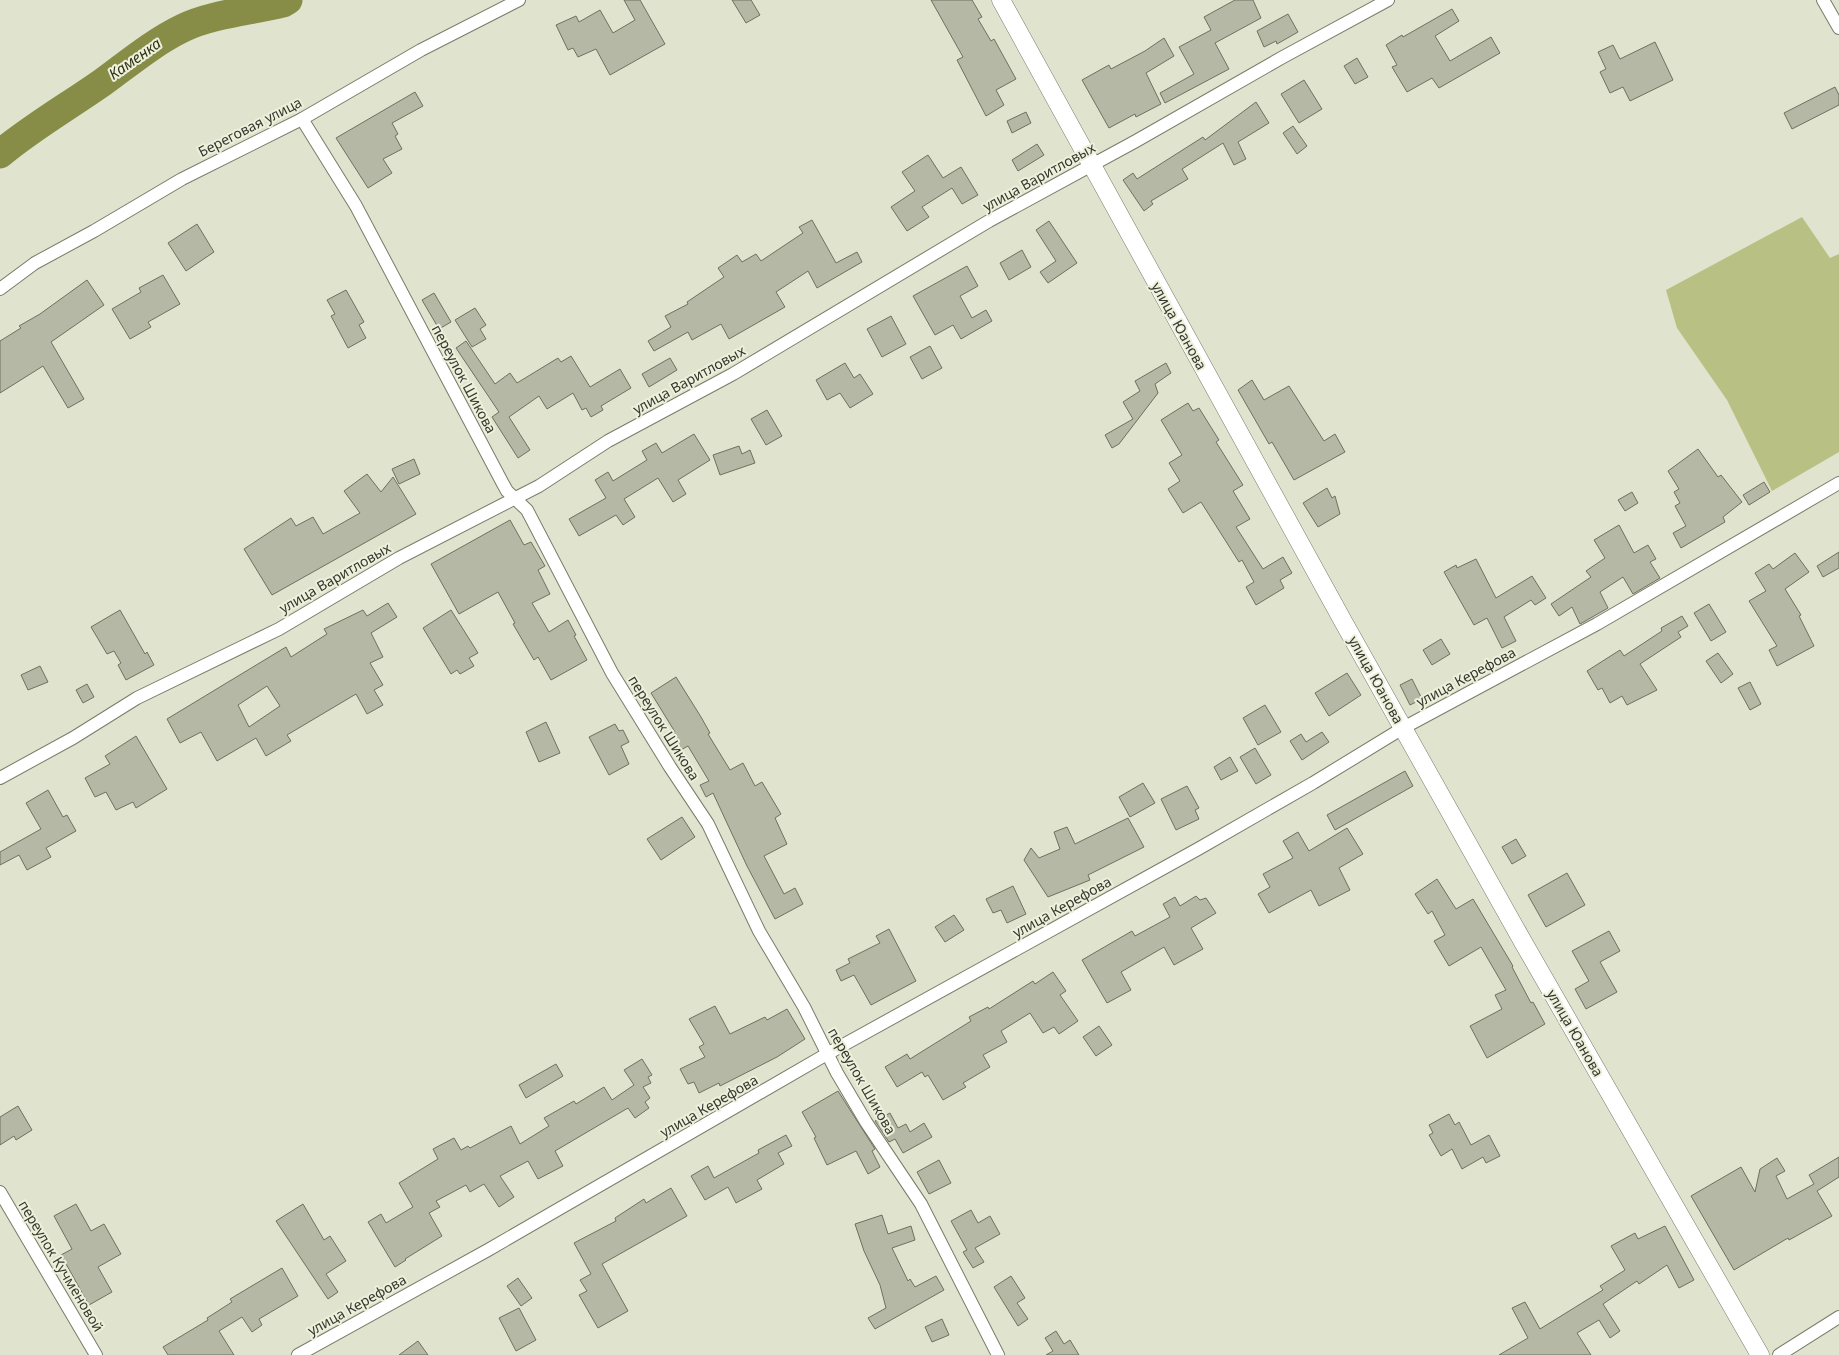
<svg xmlns="http://www.w3.org/2000/svg" width="1839" height="1355" viewBox="0 0 1839 1355" font-family="'Noto Sans',sans-serif">
<style>
.green{fill:#b9c083}
.lines{fill:none;stroke-linecap:round;stroke-linejoin:round}
.river{stroke:#878d46;stroke-width:29}
.building{fill:#b5b8a4;stroke:#6e715e;fill-rule:evenodd}
.street-casing{stroke:#797c69;stroke-width:14}
.secondary-casing{stroke:#797c69;stroke-width:19}
.street{stroke:#fff;stroke-width:12}
.secondary{stroke:#fff;stroke-width:18}
.labels{text-anchor:middle;stroke-width:4;stroke-linejoin:round;paint-order:stroke}
.street-label{font-size:14px;fill:#36372f;stroke:#edf0db}
.water-label{font-size:15px;font-style:italic;fill:#303312;stroke:#edf0db}
</style>
<rect width="100%" height="100%" fill="#e0e3ce"/>
<path class="green" d="M1802,217L1830,258L1839,254V452L1772,491L1727,400L1677,328L1666,290Z"/>
<g class="lines">
<path class="river" d="M0,154C32,127 69,106 103,82C129,63 154,42 183,28C212,14 251,11 283,3L288,0"/>
</g>
<g class="building">
<path d="M624,0H640L665,44L610,75L596,49L578,57L573,48L568,50L556,25L576,16L579,22L600,10L613,33L635,20Z"/>
<path d="M732,0H751L760,15L746,23Z"/>
<path d="M931,0H972L982,17L978,19L991,41L994,39L1016,79L996,90L1004,105L986,116L957,60L963,57Z"/>
<path d="M1235,0H1253L1261,18L1215,43L1229,69L1165,103L1160,93L1194,74L1179,47L1211,30L1204,17Z"/>
<path d="M1452,9L1459,21L1435,36L1450,61L1491,37L1500,53L1439,88L1432,78L1407,92L1392,67L1397,65L1386,45L1402,35L1403,37Z"/>
<path d="M1288,14L1298,32L1277,44L1276,41L1264,47L1257,31Z"/>
<path d="M1164,38L1174,56L1146,73L1161,104L1136,117L1135,114L1109,128L1082,80L1109,65L1111,69L1145,51Z"/>
<path d="M1655,42L1673,80L1630,101L1623,87L1610,93L1600,72L1606,69L1598,52L1613,45L1620,59Z"/>
<path d="M1357,58L1368,77L1355,84L1344,66Z"/>
<path d="M1304,80L1322,109L1299,123L1281,94Z"/>
<path d="M1835,87L1839,95V105L1792,129L1784,113Z"/>
<path d="M415,92L423,106L392,123L398,134L395,136L402,149L383,159L392,173L368,188L336,138Z"/>
<path d="M1256,102L1269,123L1238,142L1246,159L1234,165L1223,143L1182,169L1188,179L1151,201L1153,204L1144,211L1123,180L1133,173L1137,179L1203,137L1205,140Z"/>
<path d="M1026,112L1031,123L1012,133L1007,121Z"/>
<path d="M1293,126L1307,146L1297,154L1283,133Z"/>
<path d="M1037,144L1044,155L1018,171L1012,160Z"/>
<path d="M928,155L943,178L961,167L978,195L962,204L952,188L922,207L929,217L907,231L891,207L915,191L902,172Z"/>
<path d="M812,220L836,263L857,252L862,262L817,288L808,271L776,292L785,307L729,339L721,324L692,340L688,332L654,351L648,341L671,327L665,316L688,304L687,302L724,277L718,268L737,255L742,262L756,254L761,261L803,233L799,227Z"/>
<path d="M1049,221L1077,263L1048,283L1040,272L1056,261L1036,230Z"/>
<path d="M197,224L214,252L186,271L168,243Z"/>
<path d="M1022,250L1031,267L1009,280L1000,263Z"/>
<path d="M967,266L978,286L960,296L972,318L986,310L992,321L961,339L953,325L935,335L913,296Z"/>
<path d="M163,275L180,304L148,322L151,327L130,339L112,309L141,292L139,288Z"/>
<path d="M87,280L104,305L51,342L84,399L68,408L43,366L0,393V341L21,328L19,326L40,314Z"/>
<path d="M346,290L364,322L359,325L366,338L348,348L331,316L335,314L327,300Z"/>
<path d="M434,293L451,322L439,329L422,300Z"/>
<path d="M475,308L486,325L480,329L486,339L472,347L455,320Z"/>
<path d="M891,316L906,344L882,357L867,329Z"/>
<path d="M466,341L495,384L510,373L517,383L558,358L561,362L571,356L590,387L620,369L631,388L601,406L603,410L591,417L586,408L582,410L573,393L547,409L539,396L509,417L530,450L518,458L492,417L499,412L456,348Z"/>
<path d="M930,346L942,368L922,379L910,357Z"/>
<path d="M670,358L677,370L649,387L642,374Z"/>
<path d="M845,363L854,378L860,374L873,394L850,408L840,393L827,400L816,380Z"/>
<path d="M1166,363L1171,373L1155,384L1158,393L1119,444L1112,448L1105,435L1133,419L1123,402L1140,391L1135,381Z"/>
<path d="M1252,380L1264,400L1289,386L1324,441L1335,434L1345,452L1294,480L1272,442L1269,444L1238,390Z"/>
<path d="M1188,403L1193,411L1199,408L1219,440L1216,442L1243,485L1233,491L1250,519L1236,527L1263,569L1283,557L1292,573L1280,580L1284,588L1256,605L1246,587L1254,582L1242,560L1239,562L1201,502L1183,513L1168,489L1180,481L1169,463L1182,455L1161,420Z"/>
<path d="M767,410L782,436L766,445L751,419Z"/>
<path d="M694,434L710,460L678,480L686,494L673,502L658,478L624,499L635,517L623,525L616,515L579,536L569,519L606,498L595,480L608,472L613,481L647,460L642,451L656,443L662,453Z"/>
<path d="M739,446L742,454L750,450L755,463L720,475L713,455Z"/>
<path d="M1698,449L1718,477L1721,475L1742,502L1723,517L1725,522L1681,548L1673,533L1686,526L1675,506L1680,503L1674,492L1679,489L1668,471Z"/>
<path d="M414,459L420,474L399,484L392,469Z"/>
<path d="M367,474L381,492L393,477L416,514L272,595L244,549L291,518L296,526L313,517L323,534L360,513L344,491Z"/>
<path d="M1764,482L1770,492L1749,505L1743,495Z"/>
<path d="M1327,488L1332,498L1335,496L1340,514L1318,527L1303,503Z"/>
<path d="M1632,492L1638,503L1625,511L1618,500Z"/>
<path d="M510,520L524,545L531,542L545,566L538,570L550,594L532,603L549,632L568,620L576,635L574,636L587,660L551,680L538,657L534,660L513,624L515,623L498,592L459,614L431,564Z"/>
<path d="M1619,525L1634,553L1648,545L1656,559L1650,562L1660,578L1633,594L1623,577L1600,592L1608,608L1580,624L1572,607L1559,616L1551,604L1591,577L1586,571L1605,558L1594,540Z"/>
<path d="M1839,552V568L1823,577L1817,566Z"/>
<path d="M1795,553L1809,572L1785,589L1801,615L1799,616L1814,646L1777,666L1769,650L1777,646L1749,601L1766,591L1755,573L1769,564L1773,569Z"/>
<path d="M1476,559L1496,598L1532,576L1546,598L1535,605L1531,600L1504,617L1516,641L1502,648L1487,618L1474,625L1444,572L1456,565L1457,568Z"/>
<path d="M388,603L397,617L371,633L383,657L370,663L383,685L374,690L383,705L367,714L356,694L287,735L291,741L266,756L256,738L217,761L201,732L180,743L167,719L286,647L291,657L327,634L324,629L363,610L367,616ZM267,686L280,706L249,727L238,705Z"/>
<path d="M1709,604L1726,632L1711,641L1694,613Z"/>
<path d="M120,610L145,654L147,652L154,665L126,680L118,665L121,663L114,651L107,654L91,627Z"/>
<path d="M451,610L478,653L469,658L474,666L460,674L457,670L451,674L423,628Z"/>
<path d="M1682,616L1688,626L1678,632L1681,637L1640,664L1657,690L1627,705L1622,696L1610,703L1602,688L1598,690L1587,671L1620,650L1624,656L1662,631L1661,628Z"/>
<path d="M1441,639L1450,654L1432,665L1423,650Z"/>
<path d="M1718,653L1733,674L1721,683L1706,661Z"/>
<path d="M40,666L48,682L28,690L21,675Z"/>
<path d="M1347,673L1361,695L1329,716L1315,693Z"/>
<path d="M676,677L701,717L710,733L708,734L730,770L743,763L755,786L762,782L781,814L775,818L787,844L764,856L784,894L795,888L803,904L775,919L747,866L713,793L706,797L700,785L709,781L688,746L679,751L670,734L675,732L651,693Z"/>
<path d="M1412,679L1422,699L1410,705L1400,685Z"/>
<path d="M1750,682L1761,704L1750,710L1738,688Z"/>
<path d="M87,684L94,697L83,703L76,690Z"/>
<path d="M1265,705L1281,732L1258,745L1243,718Z"/>
<path d="M546,722L560,753L539,762L526,732Z"/>
<path d="M615,724L619,731L623,730L629,742L621,746L629,764L609,775L589,737Z"/>
<path d="M1322,732L1329,742L1302,760L1290,741L1301,734L1306,742Z"/>
<path d="M136,736L167,789L136,808L133,802L116,810L106,792L95,797L85,778L110,764L105,756Z"/>
<path d="M1255,748L1271,775L1256,784L1240,757Z"/>
<path d="M1230,757L1238,771L1221,780L1214,767Z"/>
<path d="M1405,771L1413,786L1335,830L1327,815Z"/>
<path d="M1143,783L1155,803L1130,817L1119,797Z"/>
<path d="M1187,786L1199,808L1195,810L1199,819L1176,830L1161,799Z"/>
<path d="M48,790L63,817L67,815L76,831L46,848L51,857L27,870L19,855L0,865V852L41,829L26,803Z"/>
<path d="M682,817L695,837L661,860L647,839Z"/>
<path d="M1128,818L1144,847L1088,875L1090,880L1048,897L1024,860L1031,848L1039,858L1060,849L1054,832L1067,827L1075,844Z"/>
<path d="M1347,828L1363,854L1339,868L1350,890L1319,906L1311,890L1269,913L1258,894L1270,887L1263,874L1293,858L1283,841L1298,832L1309,851Z"/>
<path d="M1516,839L1526,856L1512,864L1502,847Z"/>
<path d="M1567,873L1585,905L1546,927L1528,895Z"/>
<path d="M1437,879L1456,909L1473,899L1513,966L1512,967L1531,1003L1533,1002L1545,1024L1487,1058L1470,1026L1502,1009L1495,995L1506,990L1481,947L1449,966L1434,941L1445,935L1432,911L1428,914L1415,894Z"/>
<path d="M1013,886L1026,914L1007,923L1001,910L993,913L986,899Z"/>
<path d="M1196,896L1200,900L1206,898L1216,913L1191,928L1203,949L1174,965L1164,947L1121,972L1131,990L1107,1003L1082,960L1132,931L1135,936L1170,917L1163,904L1175,897L1180,906Z"/>
<path d="M954,915L964,930L945,942L935,927Z"/>
<path d="M889,929L916,981L871,1005L854,975L841,981L836,970L850,963L848,959L880,943L876,936Z"/>
<path d="M1609,931L1620,951L1600,962L1617,992L1586,1009L1575,989L1589,981L1572,951Z"/>
<path d="M1053,972L1066,991L1060,995L1078,1021L1059,1034L1054,1027L1043,1033L1030,1013L1001,1031L1007,1042L983,1055L990,1067L963,1083L966,1087L943,1100L928,1075L925,1077L922,1072L897,1087L885,1067L907,1054L910,1059L971,1021L969,1017L988,1007L989,1009L1033,981L1035,984Z"/>
<path d="M715,1006L730,1034L765,1017L767,1020L787,1009L805,1039L777,1057L720,1086L719,1083L699,1093L694,1082L688,1084L680,1069L705,1057L699,1047L704,1044L689,1019Z"/>
<path d="M1099,1026L1112,1045L1096,1056L1083,1037Z"/>
<path d="M642,1059L652,1075L648,1077L651,1083L643,1087L650,1098L645,1102L649,1108L635,1118L628,1108L555,1151L563,1166L538,1179L528,1161L500,1176L514,1197L499,1207L484,1184L470,1192L466,1185L436,1201L440,1207L429,1213L442,1236L405,1259L406,1260L395,1267L368,1222L381,1214L386,1223L413,1207L399,1183L438,1159L433,1149L454,1138L461,1150L468,1146L470,1148L511,1126L520,1144L549,1126L544,1118L574,1101L576,1104L604,1087L612,1100L634,1085L624,1070Z"/>
<path d="M556,1064L563,1076L526,1098L519,1085Z"/>
<path d="M838,1091L875,1149L872,1151L880,1167L868,1174L856,1151L827,1165L814,1138L816,1137L802,1112Z"/>
<path d="M18,1106L32,1130L16,1140L14,1136L0,1145V1117Z"/>
<path d="M890,1113L898,1128L906,1124L910,1132L924,1123L932,1137L903,1153L895,1139L889,1142L875,1121Z"/>
<path d="M1449,1114L1455,1125L1459,1122L1471,1145L1489,1135L1500,1156L1486,1163L1483,1157L1462,1169L1452,1149L1441,1156L1429,1135L1433,1133L1429,1125Z"/>
<path d="M786,1135L792,1146L778,1153L784,1164L757,1180L762,1189L736,1203L728,1187L705,1200L691,1176L708,1166L714,1178L759,1153L758,1150Z"/>
<path d="M1839,1157V1177L1817,1191L1832,1216L1789,1240L1788,1238L1734,1270L1691,1196L1741,1167L1755,1192L1760,1169L1777,1158L1785,1171L1776,1176L1787,1199L1814,1184L1809,1175Z"/>
<path d="M939,1160L951,1183L929,1194L917,1172Z"/>
<path d="M671,1188L687,1216L602,1264L628,1311L598,1328L579,1295L587,1291L580,1280L591,1274L574,1243L616,1221L615,1218L644,1199L646,1203Z"/>
<path d="M76,1204L91,1231L104,1224L121,1254L98,1267L112,1292L89,1305L61,1255L72,1249L54,1216Z"/>
<path d="M303,1204L324,1240L330,1236L346,1261L326,1274L338,1292L328,1299L276,1221Z"/>
<path d="M971,1210L978,1223L990,1216L1000,1234L975,1248L984,1262L973,1268L963,1252L967,1250L951,1221Z"/>
<path d="M882,1215L888,1234L911,1226L915,1240L892,1248L908,1281L910,1279L915,1287L936,1276L944,1290L875,1329L868,1318L886,1308L880,1285L864,1251L855,1224Z"/>
<path d="M1665,1226L1694,1280L1679,1288L1667,1265L1639,1284L1637,1281L1603,1304L1620,1331L1610,1338L1599,1320L1577,1333L1591,1355H1499L1528,1338L1512,1308L1525,1302L1540,1329L1603,1290L1600,1286L1625,1270L1611,1246L1635,1233L1638,1239Z"/>
<path d="M282,1268L298,1296L259,1319L262,1325L252,1332L242,1317L219,1331L234,1355H168L163,1347L208,1320L207,1318L232,1302L230,1299Z"/>
<path d="M1011,1276L1025,1298L1017,1303L1028,1319L1018,1326L994,1287Z"/>
<path d="M518,1278L532,1298L521,1306L507,1286Z"/>
<path d="M519,1308L536,1340L516,1351L499,1318Z"/>
<path d="M942,1319L949,1335L932,1342L925,1327Z"/>
<path d="M1056,1331L1064,1344L1070,1340L1079,1355H1046L1053,1351L1045,1338Z"/>
<path d="M418,1341L428,1355H399Z"/>
</g>
<g class="lines">
<g class="street-casing">
<g id="street">
<path d="M1823,0L1839,28"/>
<path d="M302,119L356,206L502,482L507,491L527,510L612,673L670,767L708,824L759,931L804,1007L837,1073L866,1122L921,1204L998,1355"/>
<path d="M0,289L35,263L94,231L182,179L302,119L421,50L519,0"/>
<path d="M0,778L73,738L137,698L279,629L399,558L539,486L608,441L733,374L989,221L1136,141L1283,57L1388,0"/>
<path d="M0,1192L96,1355"/>
<path d="M298,1355L488,1250L827,1054L1198,849L1313,783L1403,728L1597,624L1839,483"/>
<path d="M1779,1355L1839,1317"/>
</g>
</g>
<g class="secondary-casing">
<path id="secondary" d="M1001,0L1344,623L1523,942L1760,1355"/>
</g>
<use href="#street" class="street"/>
<use href="#secondary" class="secondary"/>
</g>
<g class="labels">
<g class="street-label">
<text transform="translate(250 127) rotate(-27)" y="5">Береговая улица</text>
<text transform="translate(1039 177) rotate(-29)" y="5">улица Варитловых</text>
<text transform="translate(1179 326) rotate(61)" y="5">улица Юанова</text>
<text transform="translate(464 379) rotate(62)" y="5">переулок Шикова</text>
<text transform="translate(689 380) rotate(-29)" y="5">улица Варитловых</text>
<text transform="translate(335 578) rotate(-30)" y="5">улица Варитловых</text>
<text transform="translate(1466 677) rotate(-28)" y="5">улица Керефова</text>
<text transform="translate(1376 680) rotate(61)" y="5">улица Юанова</text>
<text transform="translate(664 728) rotate(58)" y="5">переулок Шикова</text>
<text transform="translate(1062 907) rotate(-29)" y="5">улица Керефова</text>
<text transform="translate(1575 1033) rotate(60)" y="5">улица Юанова</text>
<text transform="translate(862 1081) rotate(60)" y="5">переулок Шикова</text>
<text transform="translate(709 1106) rotate(-30)" y="5">улица Керефова</text>
<text transform="translate(61 1266) rotate(59)" y="5">переулок Кучменовой</text>
<text transform="translate(357 1305) rotate(-29)" y="5">улица Керефова</text>
</g>
<g class="water-label">
<text transform="translate(135 59) rotate(-35)" y="5">Каменка</text>
</g>
</g>
</svg>
